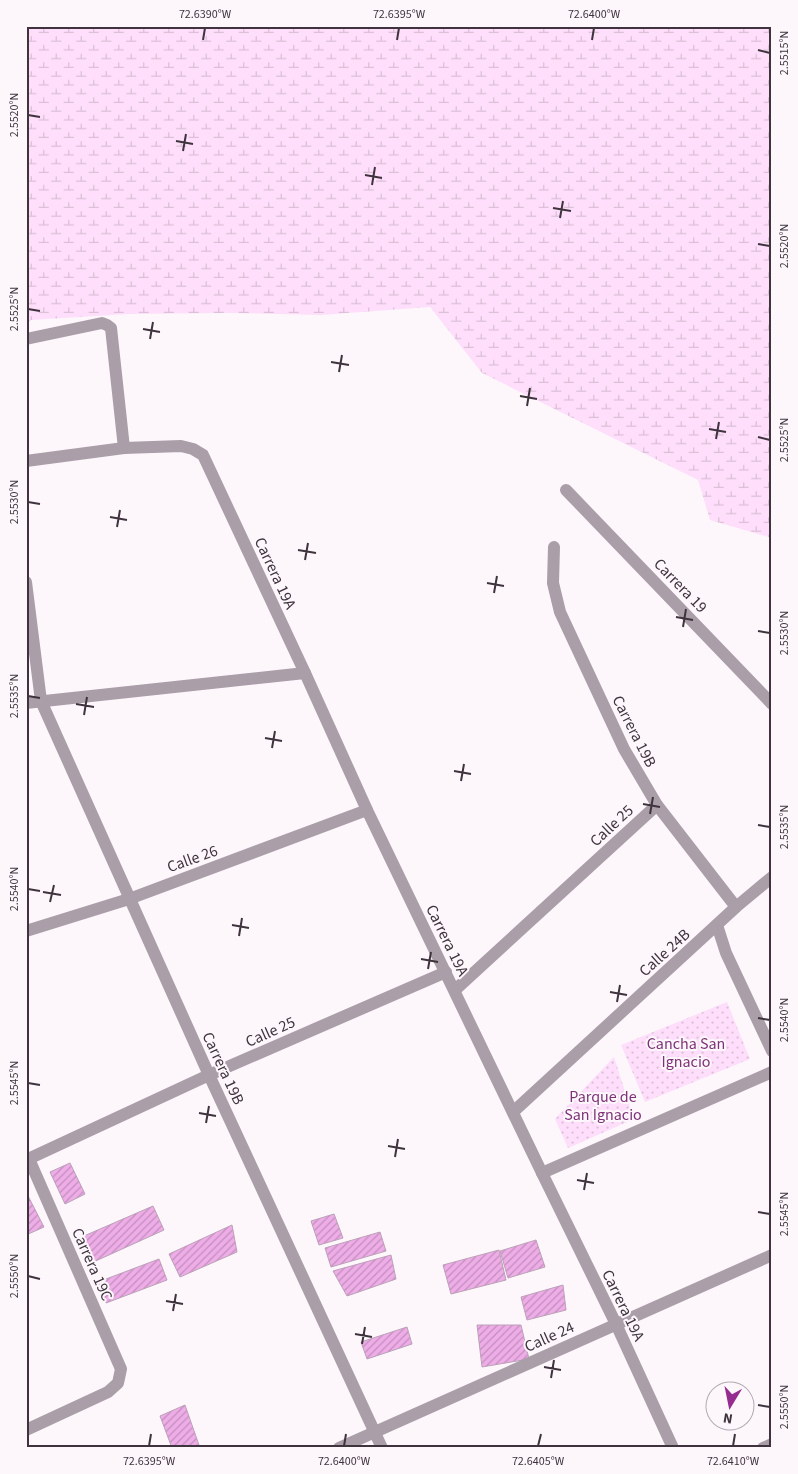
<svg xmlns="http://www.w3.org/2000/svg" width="798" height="1474" viewBox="0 0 798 1474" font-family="'Source Sans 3',sans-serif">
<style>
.wetland{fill:url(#wetland-marsh)}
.park{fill:url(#park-dots)}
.building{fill:url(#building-hatch);stroke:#bba1b7}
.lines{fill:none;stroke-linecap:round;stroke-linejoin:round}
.minor{stroke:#aa9ea8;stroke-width:12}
.ticks{fill:none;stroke:#3f343e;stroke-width:2}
.labels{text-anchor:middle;stroke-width:4;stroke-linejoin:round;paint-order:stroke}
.street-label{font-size:16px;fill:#3f343e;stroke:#fdf7fc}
.park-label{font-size:16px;fill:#7d3277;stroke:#fdf7fc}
.neatline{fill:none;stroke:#3f343e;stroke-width:2}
.ticks-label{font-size:12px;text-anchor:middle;fill:#3f343e}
</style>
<defs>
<pattern id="wetland-marsh" width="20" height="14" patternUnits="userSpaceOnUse" patternTransform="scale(1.25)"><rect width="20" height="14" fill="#fedefa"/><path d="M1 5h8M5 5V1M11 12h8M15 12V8" fill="none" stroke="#dbbfd7"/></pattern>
<pattern id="park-dots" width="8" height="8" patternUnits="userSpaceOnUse" patternTransform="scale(1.25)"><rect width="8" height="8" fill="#fedefa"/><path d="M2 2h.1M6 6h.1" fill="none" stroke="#dbbfd7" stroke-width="1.8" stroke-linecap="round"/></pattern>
<pattern id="building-hatch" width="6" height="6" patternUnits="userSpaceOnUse" patternTransform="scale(1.25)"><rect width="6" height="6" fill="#eeade7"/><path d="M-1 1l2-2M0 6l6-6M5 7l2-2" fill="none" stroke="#c28ebd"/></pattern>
</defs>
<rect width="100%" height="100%" fill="#fdf7fc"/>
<path class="wetland" d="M26,26H772V538L710,520L698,480L482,373L430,307L321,315L228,313L128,314L31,320L26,324Z"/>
<g class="park">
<path d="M727,1002L750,1059L645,1102L621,1045Z"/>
<path d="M614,1057L634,1119L568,1148L555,1119Z"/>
</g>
<g class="building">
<path d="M70,1163L85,1194L65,1204L50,1172Z"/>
<path d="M26,1192L44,1227L26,1235Z"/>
<path d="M153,1206L164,1230L89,1264L77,1239Z"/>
<path d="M334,1214L343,1238L319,1245L311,1221Z"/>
<path d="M232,1225L237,1252L180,1277L169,1254Z"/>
<path d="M380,1232L386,1251L331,1267L325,1248Z"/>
<path d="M536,1240L545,1267L508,1278L500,1251Z"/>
<path d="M499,1250L506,1280L451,1294L443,1265Z"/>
<path d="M391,1255L396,1279L347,1296L333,1271Z"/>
<path d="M159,1259L167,1280L106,1303L98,1282Z"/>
<path d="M563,1285L566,1310L527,1320L521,1297Z"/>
<path d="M477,1325H521L529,1359L482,1367Z"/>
<path d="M407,1327L412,1344L367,1359L361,1342Z"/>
<path d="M185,1405L200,1448H172L160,1416Z"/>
</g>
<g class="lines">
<g class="minor">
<path d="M26,339L102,323L107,325L111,328L124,448"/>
<path d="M26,461L124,448L181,446L193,449L203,455L305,673L367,810L542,1173L616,1324L673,1448"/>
<path d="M566,490L772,704"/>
<path d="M554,547L553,583L560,612L624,749L657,805L736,907"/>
<path d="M26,582L41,701L209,1075L382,1448"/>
<path d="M26,703L305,673"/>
<path d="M717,925L726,953L772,1051"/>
<path d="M26,931L129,899L367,810"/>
<path d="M455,990L657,805"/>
<path d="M513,1112L736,907L772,877"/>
<path d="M26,1160L209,1075L446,972"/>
<path d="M542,1173L772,1072"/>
<path d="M26,1430L108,1392L118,1383L121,1369L29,1159"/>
<path d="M339,1448L772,1255"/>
<path d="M763,1448L772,1444"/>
</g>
</g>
<path class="ticks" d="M203,40L205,28M397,40L399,28M592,40L594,28M758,50L770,53M28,115L40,117M176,141L193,144M183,151L186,134M365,175L382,178M372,185L375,167M553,208L571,211M560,218L563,201M758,244L770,246M28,309L40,311M143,329L160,332M150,339L153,322M331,362L349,365M339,372L342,355M520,396L537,399M527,406L530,388M709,429L726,432M758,437L770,440M716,439L719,422M28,502L40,504M110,517L127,520M117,527L120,510M298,550L316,553M305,560L308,543M487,583L504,586M494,593L497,576M676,617L693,620M683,627L686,609M758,631L770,633M28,696L40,698M76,704L94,707M84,715L87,697M265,738L282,741M272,748L275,731M454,771L471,774M461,781L464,764M643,804L660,807M650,814L653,797M758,825L770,827M28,889L40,891M43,892L61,895M50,902L54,885M232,925L249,928M239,936L242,918M421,959L438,962M428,969L431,952M610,992L627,995M617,1002L620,985M758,1018L770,1020M28,1083L40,1085M199,1113L216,1116M206,1123L209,1106M388,1146L405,1149M395,1157L398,1139M577,1180L594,1183M584,1190L587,1173M758,1212L770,1214M28,1276L40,1279M166,1301L183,1304M173,1311L176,1294M355,1334L372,1337M362,1344L365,1327M544,1367L561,1370M551,1378L554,1360M758,1405L770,1407M149,1446L151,1434M344,1446L346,1434M538,1446L541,1434M733,1446L735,1434"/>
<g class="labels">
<g class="street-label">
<text transform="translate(276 573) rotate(65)" y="6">Carrera 19A</text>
<text transform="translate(681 585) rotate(46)" y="6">Carrera 19</text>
<text transform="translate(635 731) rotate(63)" y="6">Carrera 19B</text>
<text transform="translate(611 825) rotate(-43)" y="6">Calle 25</text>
<text transform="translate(192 858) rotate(-20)" y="6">Calle 26</text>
<text transform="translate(448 940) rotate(64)" y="6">Carrera 19A</text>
<text transform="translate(664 952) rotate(-42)" y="6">Calle 24B</text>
<text transform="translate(270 1031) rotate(-24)" y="6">Calle 25</text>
<text transform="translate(224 1068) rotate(65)" y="6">Carrera 19B</text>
<text transform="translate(93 1264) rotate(66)" y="6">Carrera 19C</text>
<text transform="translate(624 1305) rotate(64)" y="6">Carrera 19A</text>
<text transform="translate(549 1336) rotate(-24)" y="6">Calle 24</text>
</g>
<g class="park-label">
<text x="686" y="1049">Cancha San<tspan x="686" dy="18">Ignacio</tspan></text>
<text x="603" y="1102">Parque de<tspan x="603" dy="18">San Ignacio</tspan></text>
</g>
</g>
<rect width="798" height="1474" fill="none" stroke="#fdf7fc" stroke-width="55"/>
<g transform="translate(730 1406) rotate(190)"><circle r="24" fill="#fdf7fc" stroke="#b1a9b0"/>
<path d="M0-4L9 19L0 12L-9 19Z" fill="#952c8f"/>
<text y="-8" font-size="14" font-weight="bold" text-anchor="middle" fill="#3f343e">N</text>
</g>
<rect x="28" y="28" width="742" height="1418" class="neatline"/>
<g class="ticks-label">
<text x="205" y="18">72.6390°W</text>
<text x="399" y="18">72.6395°W</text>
<text x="594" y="18">72.6400°W</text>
<text transform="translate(784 53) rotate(-90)" y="4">2.5515°N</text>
<text transform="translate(14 115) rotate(-90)" y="4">2.5520°N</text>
<text transform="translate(784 246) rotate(-90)" y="4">2.5520°N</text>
<text transform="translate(14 309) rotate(-90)" y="4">2.5525°N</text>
<text transform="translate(784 440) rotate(-90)" y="4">2.5525°N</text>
<text transform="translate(14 502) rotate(-90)" y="4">2.5530°N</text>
<text transform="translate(784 633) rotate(-90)" y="4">2.5530°N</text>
<text transform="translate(14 696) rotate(-90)" y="4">2.5535°N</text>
<text transform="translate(784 827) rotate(-90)" y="4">2.5535°N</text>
<text transform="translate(14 889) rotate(-90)" y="4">2.5540°N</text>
<text transform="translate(784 1020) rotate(-90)" y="4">2.5540°N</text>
<text transform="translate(14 1083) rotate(-90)" y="4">2.5545°N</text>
<text transform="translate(784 1214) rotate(-90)" y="4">2.5545°N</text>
<text transform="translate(14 1276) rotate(-90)" y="4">2.5550°N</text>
<text transform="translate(784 1407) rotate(-90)" y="4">2.5550°N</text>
<text x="149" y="1465">72.6395°W</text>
<text x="344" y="1465">72.6400°W</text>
<text x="538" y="1465">72.6405°W</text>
<text x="733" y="1465">72.6410°W</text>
</g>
</svg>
